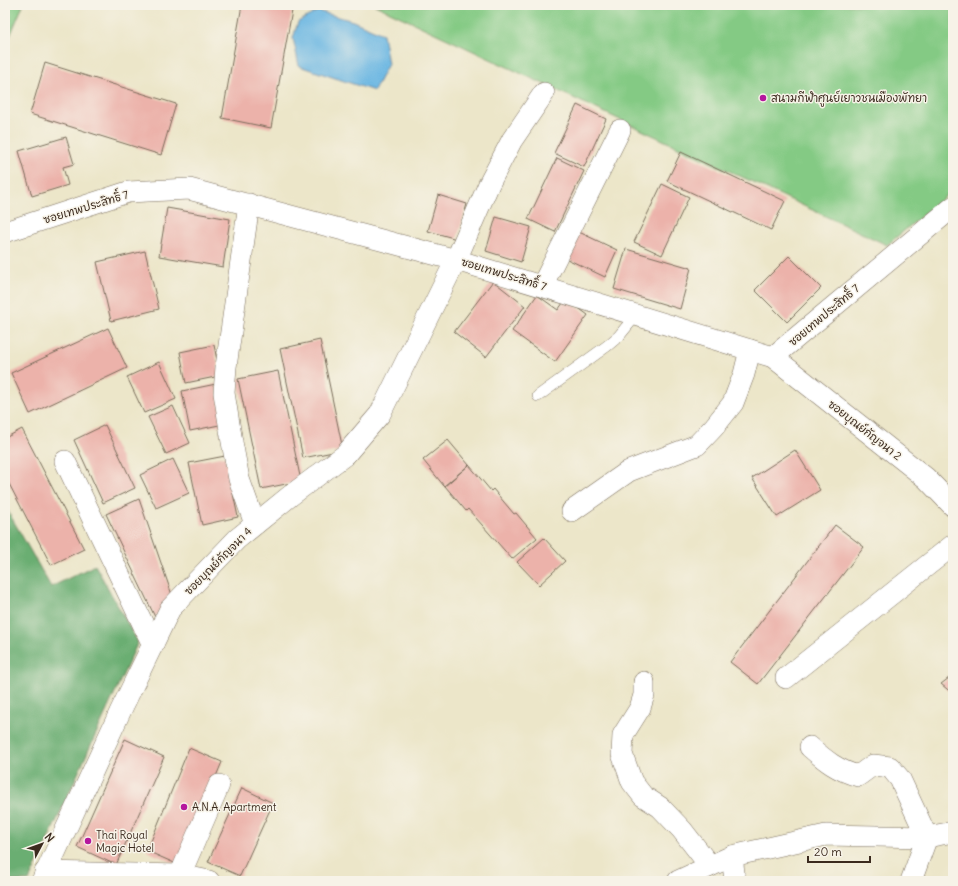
<svg xmlns="http://www.w3.org/2000/svg" width="958" height="886" viewBox="0 0 958 886" font-family="Delius,'Playpen Sans Thai',sans-serif">
<style>
.green{fill:#84ca84;stroke:#607a51}
.forest{fill:#6bae72;stroke:#536c48}
.water{fill:#69b6e2;stroke:#527080}
.building{fill:#ecb2aa}
.lines{fill:none;stroke-linecap:round;stroke-linejoin:round}
.lane-casing{stroke:#796c5a;stroke-width:12}
.street-casing{stroke:#796c5a;stroke-width:22}
.lane{stroke:#fff;stroke-width:11}
.street{stroke:#fff;stroke-width:21}
.poi-dot{fill:#b5179e;stroke:#f7f3e8;stroke-width:1.5}
.labels{text-anchor:middle;stroke-width:3;stroke-linejoin:round;paint-order:stroke}
.poi-label{font-size:11px;fill:#3b2a1e;stroke:#f7f3e8;text-anchor:start}
.street-label{font-size:11px;fill:#3b2a1e;stroke:#f7f3e8}
</style>
<rect width="100%" height="100%" fill="#f7f3e8"/>
<filter id="ink" filterUnits="userSpaceOnUse"><feTurbulence type="fractalNoise" baseFrequency=".025" numOctaves="2"/><feDisplacementMap in="SourceGraphic" scale="8" xChannelSelector="R" yChannelSelector="G"/><feConvolveMatrix kernelMatrix="1 2 1 2 8 2 1 2 1" color-interpolation-filters="sRGB"/></filter>
<filter id="wash" filterUnits="userSpaceOnUse"><feTurbulence type="fractalNoise" baseFrequency=".012" numOctaves="4" result="noise"/><feDisplacementMap in="SourceGraphic" scale="16" xChannelSelector="R" yChannelSelector="G"/><feGaussianBlur stdDeviation="0.9" result="paint"/><feColorMatrix in="noise" values="0 0 0 0 0 0 0 0 0 0 0 0 0 0 0 0 0 1.4 0 .05"/><feComposite in="paint" operator="in"/></filter>
<g filter="url(#wash)">
<rect width="100%" height="100%" fill="#ece6c9"/>
<g class="green">
<path d="M5,5H23L5,48Z"/>
<path d="M375,5H953V190L887,245Z"/>
</g>
<path class="forest" d="M5,506L51,587L95,565L138,642L29,881H5Z"/>
<path class="water" d="M318,11L353,21L383,34L388,64L374,91L299,66L293,38L298,22Z"/>
<g id="blocks">
<g class="building">
<path d="M242,5H293L271,128L222,118Z"/>
<path d="M45,63L176,104L161,155L30,114Z"/>
<path d="M577,105L606,119L584,167L554,153Z"/>
<path d="M66,137L74,164L63,167L68,185L32,196L19,151Z"/>
<path d="M681,152L785,201L771,230L667,181Z"/>
<path d="M557,158L584,171L555,232L528,219Z"/>
<path d="M662,184L689,197L662,255L634,242Z"/>
<path d="M438,195L467,204L457,239L428,231Z"/>
<path d="M167,208L230,219L223,267L159,256Z"/>
<path d="M496,217L531,227L521,262L486,251Z"/>
<path d="M579,232L617,250L605,277L567,259Z"/>
<path d="M626,249L691,268L680,309L614,289Z"/>
<path d="M145,251L159,309L111,321L97,262Z"/>
<path d="M789,256L821,288L787,322L755,290Z"/>
<path d="M493,281L525,306L486,357L454,332Z"/>
<path d="M537,295L558,310L566,299L588,315L555,362L512,331Z"/>
<path d="M108,328L127,368L30,414L11,373Z"/>
<path d="M320,340L343,450L303,458L280,349Z"/>
<path d="M214,345L220,376L186,383L180,352Z"/>
<path d="M159,362L176,399L144,413L127,377Z"/>
<path d="M278,371L301,481L261,489L238,379Z"/>
<path d="M216,384L224,424L190,431L182,391Z"/>
<path d="M173,406L190,443L166,454L148,417Z"/>
<path d="M105,425L135,488L103,503L74,440Z"/>
<path d="M22,429L84,549L51,565L5,476V438Z"/>
<path d="M448,440L469,465L444,486L423,460Z"/>
<path d="M795,450L820,490L777,517L752,478Z"/>
<path d="M225,456L238,517L202,525L189,463Z"/>
<path d="M173,459L189,493L156,508L140,475Z"/>
<path d="M469,465L491,491L493,489L514,514L516,513L537,538L512,559L468,509L466,511L445,486Z"/>
<path d="M139,499L172,595L155,617L106,514Z"/>
<path d="M835,525L864,547L758,684L730,662Z"/>
<path d="M544,538L565,561L539,585L517,562Z"/>
<path d="M953,675V694L941,684Z"/>
<path d="M125,739L164,757L116,865L77,847Z"/>
<path d="M189,748L222,762L179,865L147,851Z"/>
<path d="M242,788L273,803L240,876L208,862Z"/>
</g>
</g>
</g>
<g filter="url(#ink)">
<use href="#blocks" fill-opacity="0" stroke="#796c5a" stroke-width="1"/>
<g class="lines">
<g class="lane-casing">
<path id="lane" d="M538,396L607,346L619,336L636,315"/>
</g>
<g class="street-casing">
<g id="street">
<path d="M249,204L226,367L224,393L232,442L239,479L255,524"/>
<path d="M5,232L128,192L189,189L456,260L773,357L926,478L953,506"/>
<path d="M542,286L620,130"/>
<path d="M773,357L953,207"/>
<path d="M65,461L153,645"/>
<path d="M572,511L629,471L697,445L714,427L733,403L744,374L750,350"/>
<path d="M786,678L953,545"/>
<path d="M644,682V695L640,708L623,735L622,754L632,782L643,796L660,807L682,830L710,866"/>
<path d="M810,747C826,761 837,770 858,776L873,765L890,767L900,779L927,837L911,881"/>
<path d="M732,856L735,881"/>
<path d="M45,872L180,875L209,881"/>
<path d="M180,875L219,785"/>
<path d="M42,881L121,710L170,609L237,539L290,496L345,455L380,414L456,260L489,184L512,140L544,93"/>
<path d="M678,881L732,856L826,835L927,837L953,832"/>
</g>
</g>
<use href="#lane" class="lane"/>
<use href="#street" class="street"/>
</g>
</g>
<g class="poi-dot">
<circle cx="763" cy="98" r="4"/>
<circle cx="184" cy="807" r="4"/>
<circle cx="88" cy="841" r="4"/>
</g>
<g class="labels">
<g class="poi-label">
<text x="771" y="102">สนามกีฬาศูนย์เยาวชนเมืองพัทยา</text>
<text x="192" y="811">A.N.A. Apartment</text>
<text x="96" y="839">Thai Royal<tspan x="96" dy="13">Magic Hotel</tspan></text>
</g>
<g class="street-label">
<text transform="translate(86 207) rotate(-17)" y="4">ซอยเทพประสิทธิ์ 7</text>
<text transform="translate(504 274) rotate(17)" y="4">ซอยเทพประสิทธิ์ 7</text>
<text transform="translate(824 315) rotate(-40)" y="4">ซอยเทพประสิทธิ์ 7</text>
<text transform="translate(865 430) rotate(38)" y="4">ซอยบุณย์กัญจนา 2</text>
<text transform="translate(218 561) rotate(-45)" y="4">ซอยบุณย์กัญจนา 4</text>
</g>
</g>
<rect width="958" height="886" fill="none" stroke="#f7f3e8" stroke-width="20"/>
<g transform="translate(42 844) rotate(49)" stroke="#f7f3e8" stroke-width="3" paint-order="stroke">
<path d="M0-3L7 15L0 10L-7 15Z" fill="#3b2a1e"/>
<text y="-6" font-size="11" font-weight="bold" text-anchor="middle" fill="#3b2a1e">N</text>
</g>
<path d="M808 856v6h62v-6" fill="none" stroke="#3b2a1e" stroke-width="2"/>
<text x="814" y="856" font-size="12" fill="#3b2a1e" stroke="#f7f3e8" stroke-width="3" paint-order="stroke">20 m</text>
</svg>
